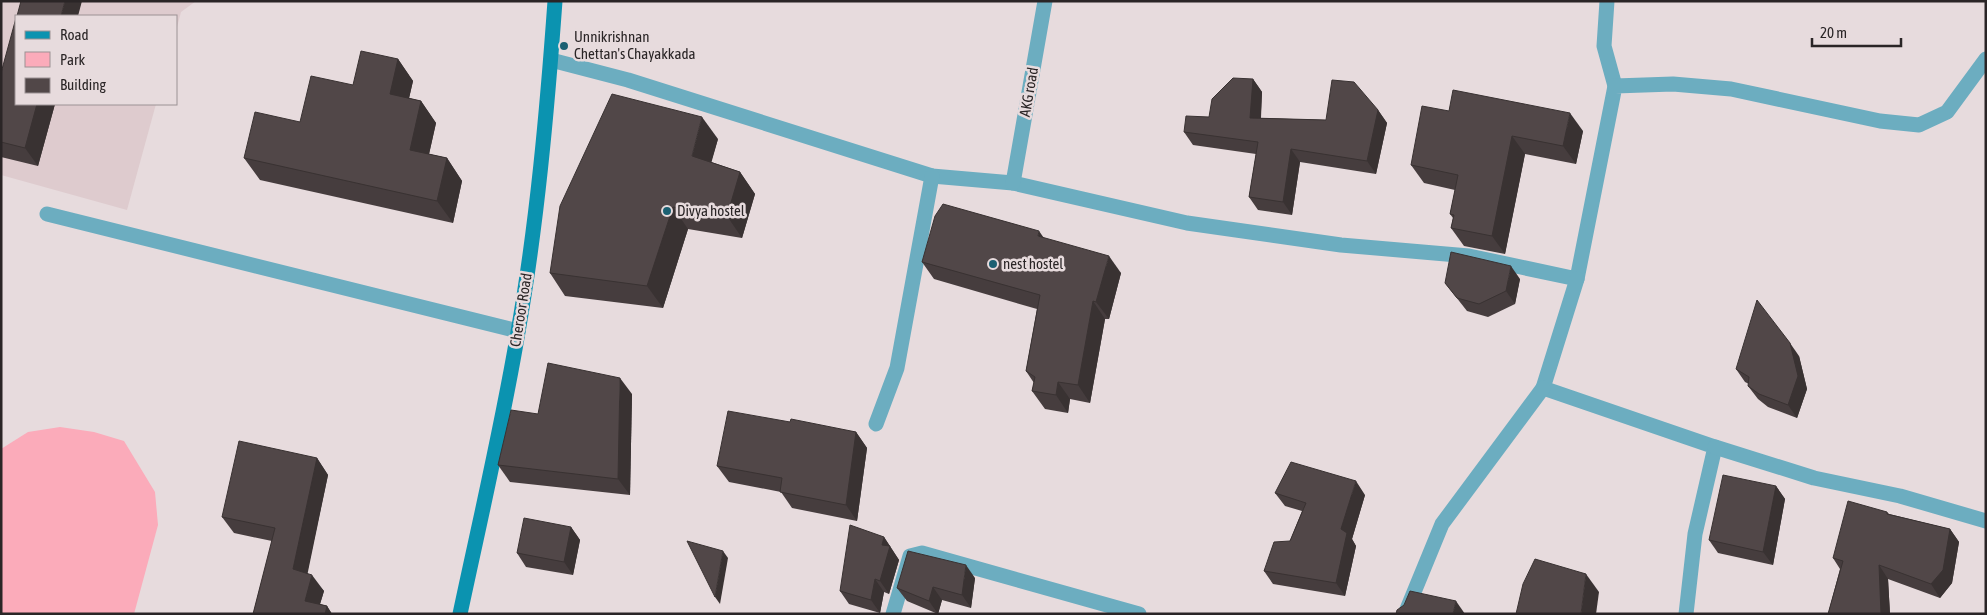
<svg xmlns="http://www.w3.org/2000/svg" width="1987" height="615" font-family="'Asap Condensed',sans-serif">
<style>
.built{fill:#decbce}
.green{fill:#fbabba}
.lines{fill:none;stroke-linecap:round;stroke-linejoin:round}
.street{stroke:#6cadc0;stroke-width:15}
.secondary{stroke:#0b93b0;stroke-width:15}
.wall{fill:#463d3e}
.shaded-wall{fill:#393232}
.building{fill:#514748;stroke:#393232}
.poi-dot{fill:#1b6072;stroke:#e7dbdd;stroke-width:2}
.labels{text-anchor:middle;stroke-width:5;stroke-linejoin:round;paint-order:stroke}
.poi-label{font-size:15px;fill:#2a2526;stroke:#e7dbdd;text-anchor:start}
.street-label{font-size:15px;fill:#2a2526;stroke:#e7dbdd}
</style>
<rect width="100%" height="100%" fill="#e7dbdd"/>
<path class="built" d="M1,1H196L181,12L176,31V16H16V104H156L127,210L1,175Z"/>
<path class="green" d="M60,427L94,432L124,441L155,492L158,525L134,614H1V449L28,432Z"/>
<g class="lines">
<g class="street">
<path d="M1607,1L1604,46L1615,86"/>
<path d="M551,60L628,80L932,176L1013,183L1187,223L1341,245L1469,256L1577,279L1615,86L1673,84L1731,89L1880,121L1919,125L1947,112L1986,59"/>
<path d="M1013,183L1045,1"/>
<path d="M47,214L518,331"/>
<path d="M1577,279L1543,388L1715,447L1695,534L1686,614"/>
<path d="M876,424L897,368L932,176"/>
<path d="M1715,447L1814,478L1900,496L1986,521"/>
<path d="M893,614L910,556L922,553L1139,614"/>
<path d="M1405,614L1442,524L1543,388"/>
</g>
<path class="secondary" d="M460,614C480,520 502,427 518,332C537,223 547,112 555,1"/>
</g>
<g class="wall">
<path d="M398,59L413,81L409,98L421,101L436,123L429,154L447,158L462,181L453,223L260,180L244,158L300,122L353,85Z"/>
<path d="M1,73L16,104H55L38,166L1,157Z"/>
<path d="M1253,79L1262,92L1261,118L1326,120L1378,110L1387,123L1376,174L1300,162L1292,215L1258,210L1249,197L1256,154L1193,145L1184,132L1209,117Z"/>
<path d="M1449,111L1583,131L1576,164L1525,154L1505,254L1464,246L1451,228L1453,218L1450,214L1455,190L1424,183L1411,165Z"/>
<path d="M718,139L711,162L740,172L755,194L742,238L688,229L663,308L565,296L550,273Z"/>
<path d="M1044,238L1121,273L1109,319H1105L1090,403L1070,399L1068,413L1045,409L1032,391L1034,383L1026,371L1037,309L934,279L922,262Z"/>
<path d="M1520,279L1515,304L1488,317L1467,311L1445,283Z"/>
<path d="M1799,356L1807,389L1797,418L1768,407L1758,399L1748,386L1749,384L1745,382L1736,369Z"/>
<path d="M632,394L630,495L510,482L498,465Z"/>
<path d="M790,422L856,432L867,448L857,521L792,508L781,492L729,482L717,466Z"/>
<path d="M317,458L328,475L307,573L324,591L320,604L327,606L332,614H253L272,541L234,533L222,517Z"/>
<path d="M1776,486L1785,499L1773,565L1718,553L1709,540Z"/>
<path d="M1275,493L1365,495L1352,539L1356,546L1345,596L1273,584L1264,571L1290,541L1302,511L1285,506Z"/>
<path d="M1887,512L1889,514L1950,529L1959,542L1952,583L1940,598L1888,579L1890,614H1828L1840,569L1833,558Z"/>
<path d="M571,527L580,540L573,575L526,567L517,553Z"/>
<path d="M884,537L899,560L889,594L884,592L880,613L849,604L840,591Z"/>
<path d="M975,578L971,608L942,600L938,614L907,601L897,588Z"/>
</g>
<g class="shaded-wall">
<path d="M65,1H82L78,16H61Z"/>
<path d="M398,59L413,81L405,116L390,94Z"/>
<path d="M1253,79L1262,92L1260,131L1250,118Z"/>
<path d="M421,101L436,123L425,172L410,150Z"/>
<path d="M37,104H55L38,166L25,148Z"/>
<path d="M1378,110L1387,123L1376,174L1367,161Z"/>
<path d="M1570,113L1583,131L1576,164L1563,146Z"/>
<path d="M702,117L718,139L707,178L692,156Z"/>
<path d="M1512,136L1525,154L1505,254L1492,236Z"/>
<path d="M1291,149L1300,162L1292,215L1283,202Z"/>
<path d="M447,158L462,181L453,223L437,201Z"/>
<path d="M740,172L755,194L742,238L727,216Z"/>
<path d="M673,207L688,229L663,308L647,286Z"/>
<path d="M1039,231L1051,248L1038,236Z"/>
<path d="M1109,256L1121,273L1109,319L1096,302Z"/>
<path d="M1511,266L1520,279L1515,304L1506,291Z"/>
<path d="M1093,301L1105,319L1090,403L1078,385Z"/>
<path d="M1790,343L1799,356L1807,389L1797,418L1788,405Z"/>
<path d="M620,378L632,394L630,495L618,479Z"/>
<path d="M1058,382L1070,399L1068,413L1056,395Z"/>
<path d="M856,432L867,448L857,521L846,505Z"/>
<path d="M317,458L328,475L305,586L293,569Z"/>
<path d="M1356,481L1365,495L1352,539L1356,546L1345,596L1336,583L1341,529Z"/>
<path d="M1776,486L1785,499L1773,565L1763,552Z"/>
<path d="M571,527L580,540L573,575L564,562Z"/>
<path d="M1950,529L1959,542L1952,583L1940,598L1931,584Z"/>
<path d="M884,537L899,560L889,594L880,581L882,545Z"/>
<path d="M723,551L728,558L720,604L715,597Z"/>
<path d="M966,565L975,578L971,608L962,595Z"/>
<path d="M1879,565L1888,579L1890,614H1881Z"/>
<path d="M1586,574L1599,592L1596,614H1581Z"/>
<path d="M312,575L324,591L317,614L305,601Z"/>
<path d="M875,579L884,592L880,613L871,600Z"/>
<path d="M933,587L942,600L938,614L929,601Z"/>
<path d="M1456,601L1465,614H1453Z"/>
<path d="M327,606L332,614H325Z"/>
</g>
<g class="building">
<path d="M21,1H65L61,16H17Z"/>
<path d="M16,18V104H37L25,148L1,142V73Z"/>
<path d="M361,51L398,59L390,94L421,101L410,150L447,158L437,201L244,158L255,112L300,122L311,76L353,85Z"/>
<path d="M1233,78L1253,79L1250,118L1326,120L1332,80L1354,82L1378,110L1367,161L1291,149L1283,202L1249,197L1258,142L1184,132L1186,116L1209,117L1212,99Z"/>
<path d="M1453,90L1570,113L1563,146L1512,136L1492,236L1451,228L1454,215L1450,214L1458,175L1411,165L1422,106L1449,111Z"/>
<path d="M612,94L702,117L692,156L740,172L727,216L673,207L647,286L550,273L560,206Z"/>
<path d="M943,204L1039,231L1038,236L1109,256L1096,302L1093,301L1078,385L1058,382L1056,395L1032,391L1035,377L1026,371L1040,295L922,262L935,216Z"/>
<path d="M1451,252L1511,266L1506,291L1479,304L1457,298L1445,283Z"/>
<path d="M1757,300L1790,343L1798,376L1788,405L1759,394L1748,386L1749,377L1736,369Z"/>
<path d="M548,363L620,378L618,479L498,465L511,410L538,414Z"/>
<path d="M728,411L790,422L791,419L856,432L846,505L780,492L782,478L717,466Z"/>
<path d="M239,441L317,458L293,569L312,575L305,601L327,606L325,614H253L275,528L222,517Z"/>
<path d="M1291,462L1356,481L1341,529L1347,533L1336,583L1264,571L1274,542L1290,541L1306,503L1275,493Z"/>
<path d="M1723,475L1776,486L1763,552L1709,540Z"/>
<path d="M1848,501L1887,512V514L1950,529L1943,570L1931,584L1879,565L1881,614H1828L1843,561L1833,558Z"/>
<path d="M524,518L571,527L564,562L517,553Z"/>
<path d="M850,525L884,537L882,545L890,546L880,581L875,579L871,600L840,591Z"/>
<path d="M687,541L723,551L715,597Z"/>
<path d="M908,551L966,565L962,595L933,587L929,601L897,588Z"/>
<path d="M1535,559L1586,574L1581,614H1516L1523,584Z"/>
<path d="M1410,591L1456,601L1453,614H1396L1397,610L1404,605Z"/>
</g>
<g class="poi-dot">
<circle cx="564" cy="46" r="5"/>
<circle cx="667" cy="211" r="5"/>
<circle cx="993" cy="264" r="5"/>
</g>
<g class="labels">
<g class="poi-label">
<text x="574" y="42">Unnikrishnan<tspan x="574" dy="17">Chettan's Chayakkada</tspan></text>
<text x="677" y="216">Divya hostel</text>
<text x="1003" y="269">nest hostel</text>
</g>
<g class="street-label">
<text transform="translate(1029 92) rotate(-80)" y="5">AKG road</text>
<text transform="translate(521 310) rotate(-81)" y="5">Cheroor Road</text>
</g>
</g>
<rect width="1987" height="615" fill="none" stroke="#2a2526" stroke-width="5"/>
<rect x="15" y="15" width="162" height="90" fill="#e7dbdd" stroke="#9b9294"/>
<rect x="25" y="31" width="25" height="8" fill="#0b93b0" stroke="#9b9294"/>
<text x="60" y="40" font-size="15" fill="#2a2526">Road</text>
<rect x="25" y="52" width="25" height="15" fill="#fbabba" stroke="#9b9294"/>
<text x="60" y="65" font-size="15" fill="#2a2526">Park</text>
<rect x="25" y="78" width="25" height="15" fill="#514748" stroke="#9b9294"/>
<text x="60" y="90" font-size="15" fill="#2a2526">Building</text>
<path d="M1812 38v8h89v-8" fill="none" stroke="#2a2526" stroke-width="2.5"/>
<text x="1820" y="38" font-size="15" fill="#2a2526" stroke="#e7dbdd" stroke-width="4" paint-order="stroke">20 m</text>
</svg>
